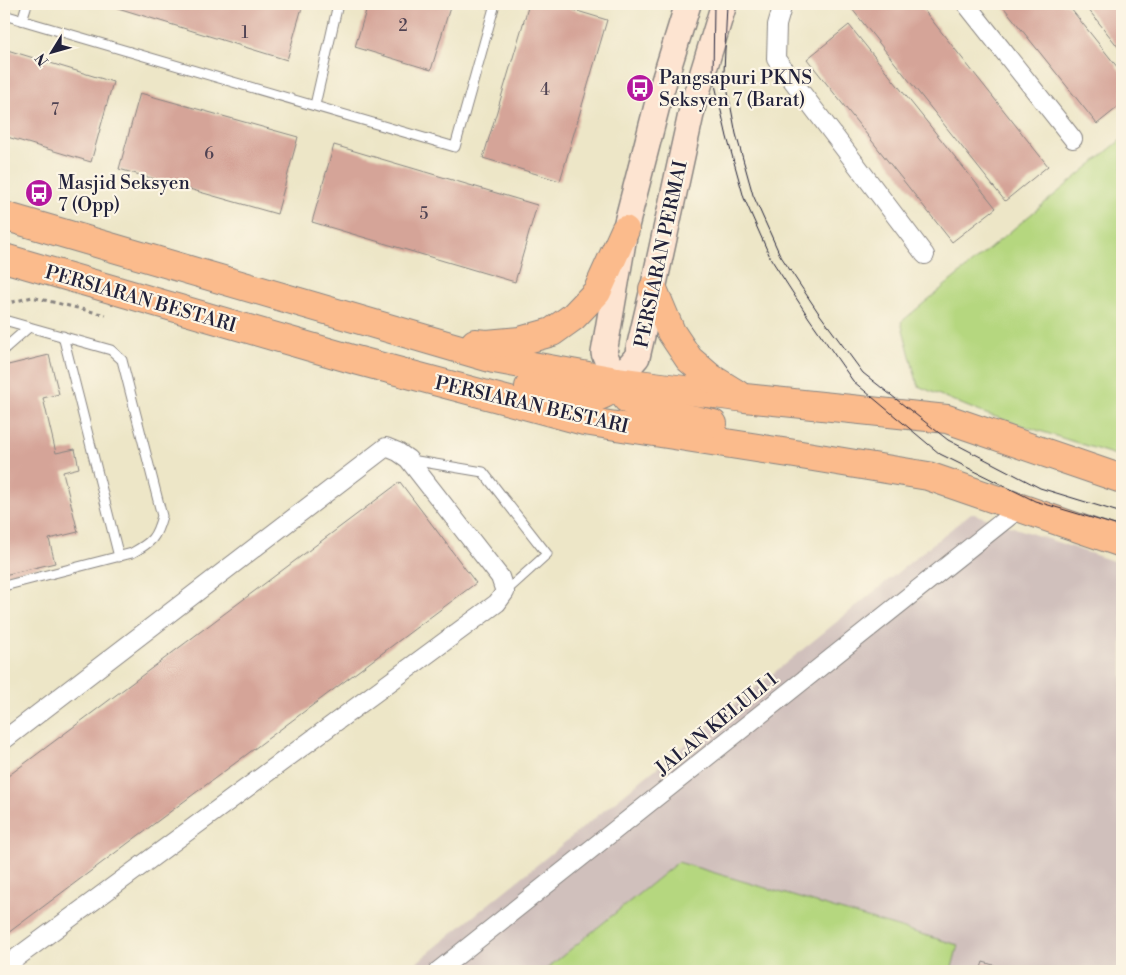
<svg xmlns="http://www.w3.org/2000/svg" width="1126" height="975" font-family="'Libre Bodoni',serif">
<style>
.industrial{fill:#d0c0bc}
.green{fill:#b5d77f;stroke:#6c7c5d}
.building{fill:#d5a498}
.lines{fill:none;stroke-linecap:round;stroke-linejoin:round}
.service-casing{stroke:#888481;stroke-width:11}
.minor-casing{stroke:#888481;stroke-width:20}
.secondary-casing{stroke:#888481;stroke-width:28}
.primary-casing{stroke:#888481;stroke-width:30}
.path{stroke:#888481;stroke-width:3;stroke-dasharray:4 4;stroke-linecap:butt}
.service{stroke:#fff;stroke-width:9}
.minor{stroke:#fff;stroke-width:18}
.secondary{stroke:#fde4d1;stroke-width:25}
.primary{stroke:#fbbb8c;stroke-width:28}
.tram{stroke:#22223b;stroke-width:1}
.labels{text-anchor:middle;stroke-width:4.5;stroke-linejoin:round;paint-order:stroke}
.number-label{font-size:16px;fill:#4f4252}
.poi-label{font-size:19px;fill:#22223b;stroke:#fcf5e5;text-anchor:start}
.street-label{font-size:19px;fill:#22223b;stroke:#fcf5e5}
</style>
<rect width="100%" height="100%" fill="#fcf5e5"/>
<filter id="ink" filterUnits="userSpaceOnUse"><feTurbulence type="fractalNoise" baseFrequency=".02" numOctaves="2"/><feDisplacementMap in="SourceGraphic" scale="10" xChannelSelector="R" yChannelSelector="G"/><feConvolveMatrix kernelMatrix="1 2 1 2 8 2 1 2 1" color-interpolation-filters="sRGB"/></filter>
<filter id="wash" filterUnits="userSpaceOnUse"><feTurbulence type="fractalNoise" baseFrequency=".0096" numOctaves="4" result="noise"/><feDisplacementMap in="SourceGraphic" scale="20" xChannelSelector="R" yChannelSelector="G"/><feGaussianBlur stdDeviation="1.12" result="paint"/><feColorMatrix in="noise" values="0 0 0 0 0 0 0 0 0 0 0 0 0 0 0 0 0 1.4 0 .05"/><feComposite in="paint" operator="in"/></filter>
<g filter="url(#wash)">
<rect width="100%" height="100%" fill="#ede6c7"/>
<path class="industrial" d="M971,513L1122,564V971H406Z"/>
<g class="green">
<path d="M1122,139V457L983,413L918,386L901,322Z"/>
<path d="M678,862L958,945L951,971H544Z"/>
</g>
<g id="blocks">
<g class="building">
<path d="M105,4H303L287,60Z"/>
<path d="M368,4H451L431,70L355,47Z"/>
<path d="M529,4H554L607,20L560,181L483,158Z"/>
<path d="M848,4H919L1048,166L1005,201Z"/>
<path d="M1001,4H1067L1122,73V104L1097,124Z"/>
<path d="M1084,4H1122V52L1111,38Z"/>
<path d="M849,25L996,208L952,242L807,59Z"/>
<path d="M4,49L113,82L91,162L4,136Z"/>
<path d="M140,93L298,137L277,214L119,169Z"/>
<path d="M334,145L537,205L515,282L312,222Z"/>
<path d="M49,355L59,394L43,398L56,453L75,449L79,468L63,472L78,532L49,539L55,563L4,575V366Z"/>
<path d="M400,482L476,583L4,936V779Z"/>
<path d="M983,962L1014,971H980Z"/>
</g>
</g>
</g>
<g filter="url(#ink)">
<use href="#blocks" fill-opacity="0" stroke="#888481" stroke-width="1"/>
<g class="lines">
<g class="service-casing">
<g id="service">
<path d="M4,15L455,147L495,4"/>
<path d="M22,20L27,4"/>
<path d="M315,105L338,4"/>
<path d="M4,320L111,350L122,360L162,516C156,538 152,542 132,553L4,586"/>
<path d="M63,336L119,557"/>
<path d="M4,349L29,327"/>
<path d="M411,460L483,472L547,554L505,592"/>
</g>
</g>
<g class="minor-casing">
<g id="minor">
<path d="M783,4L777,25L776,59L925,255"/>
<path d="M966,4L1073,139"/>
<path d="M4,740L386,447L398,452L408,459L500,577L505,592L497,603L4,967"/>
<path d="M438,971L1021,507"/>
</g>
</g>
<g class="secondary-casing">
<path id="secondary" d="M688,4L660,94L625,230L604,353L616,381L637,357L653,289L693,105L724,4"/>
</g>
<g class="primary-casing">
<g id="primary">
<path d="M4,216L494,359L616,381L745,398L947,419L1122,479"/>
<path d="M4,258L352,359L584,421L789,453L928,476L1122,543"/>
<path d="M653,289L671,332L689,359L711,378L737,394"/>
<path d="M475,343L487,344L520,341L552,332L573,317L597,292L625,230"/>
<path d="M616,381L627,399L649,410L713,424"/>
<path d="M529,387L588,401L604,394L616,381"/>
</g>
</g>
<path class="path" d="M4,302L9,303L32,297L106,315"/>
<use href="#service" class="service"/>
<use href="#minor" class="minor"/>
<use href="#secondary" class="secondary"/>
<use href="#primary" class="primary"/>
<g class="tram">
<path d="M714,4L713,76L727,137L744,198L771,259L809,318L853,381L940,454L1035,501L1122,527"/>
<path d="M727,4L724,72L736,134L753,195L780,255L818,312L863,373L948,440L1040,488L1122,513"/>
</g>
</g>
</g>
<defs>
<g id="bus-disc" transform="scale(1.4375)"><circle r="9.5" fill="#b5179e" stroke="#fcf5e5"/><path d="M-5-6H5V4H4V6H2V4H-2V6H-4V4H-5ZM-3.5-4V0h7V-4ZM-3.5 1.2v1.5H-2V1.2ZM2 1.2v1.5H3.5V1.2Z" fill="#fff"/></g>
</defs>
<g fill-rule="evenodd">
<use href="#bus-disc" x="640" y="88"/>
<use href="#bus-disc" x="39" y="193"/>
</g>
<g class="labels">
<g class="number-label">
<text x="403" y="31">2</text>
<text x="245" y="38">1</text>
<text x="545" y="95">4</text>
<text x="55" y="115">7</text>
<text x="209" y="159">6</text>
<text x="424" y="219">5</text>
</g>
<g class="poi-label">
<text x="659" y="84">Pangsapuri PKNS<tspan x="659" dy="22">Seksyen 7 (Barat)</tspan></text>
<text x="58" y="189">Masjid Seksyen<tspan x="58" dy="22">7 (Opp)</tspan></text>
</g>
<g class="street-label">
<text transform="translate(660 254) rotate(-78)" y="7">PERSIARAN PERMAI</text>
<text transform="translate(141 298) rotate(16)" y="7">PERSIARAN BESTARI</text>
<text transform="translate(532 404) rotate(13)" y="7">PERSIARAN BESTARI</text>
<text transform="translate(716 723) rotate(-39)" y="7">JALAN KELULI 1</text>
</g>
</g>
<rect width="1126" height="975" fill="none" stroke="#fcf5e5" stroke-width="20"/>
<g transform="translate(52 52) rotate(233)" stroke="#fcf5e5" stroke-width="4" paint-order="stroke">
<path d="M0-4L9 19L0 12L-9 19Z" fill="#22223b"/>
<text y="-8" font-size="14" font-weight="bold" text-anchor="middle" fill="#22223b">N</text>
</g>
</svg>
